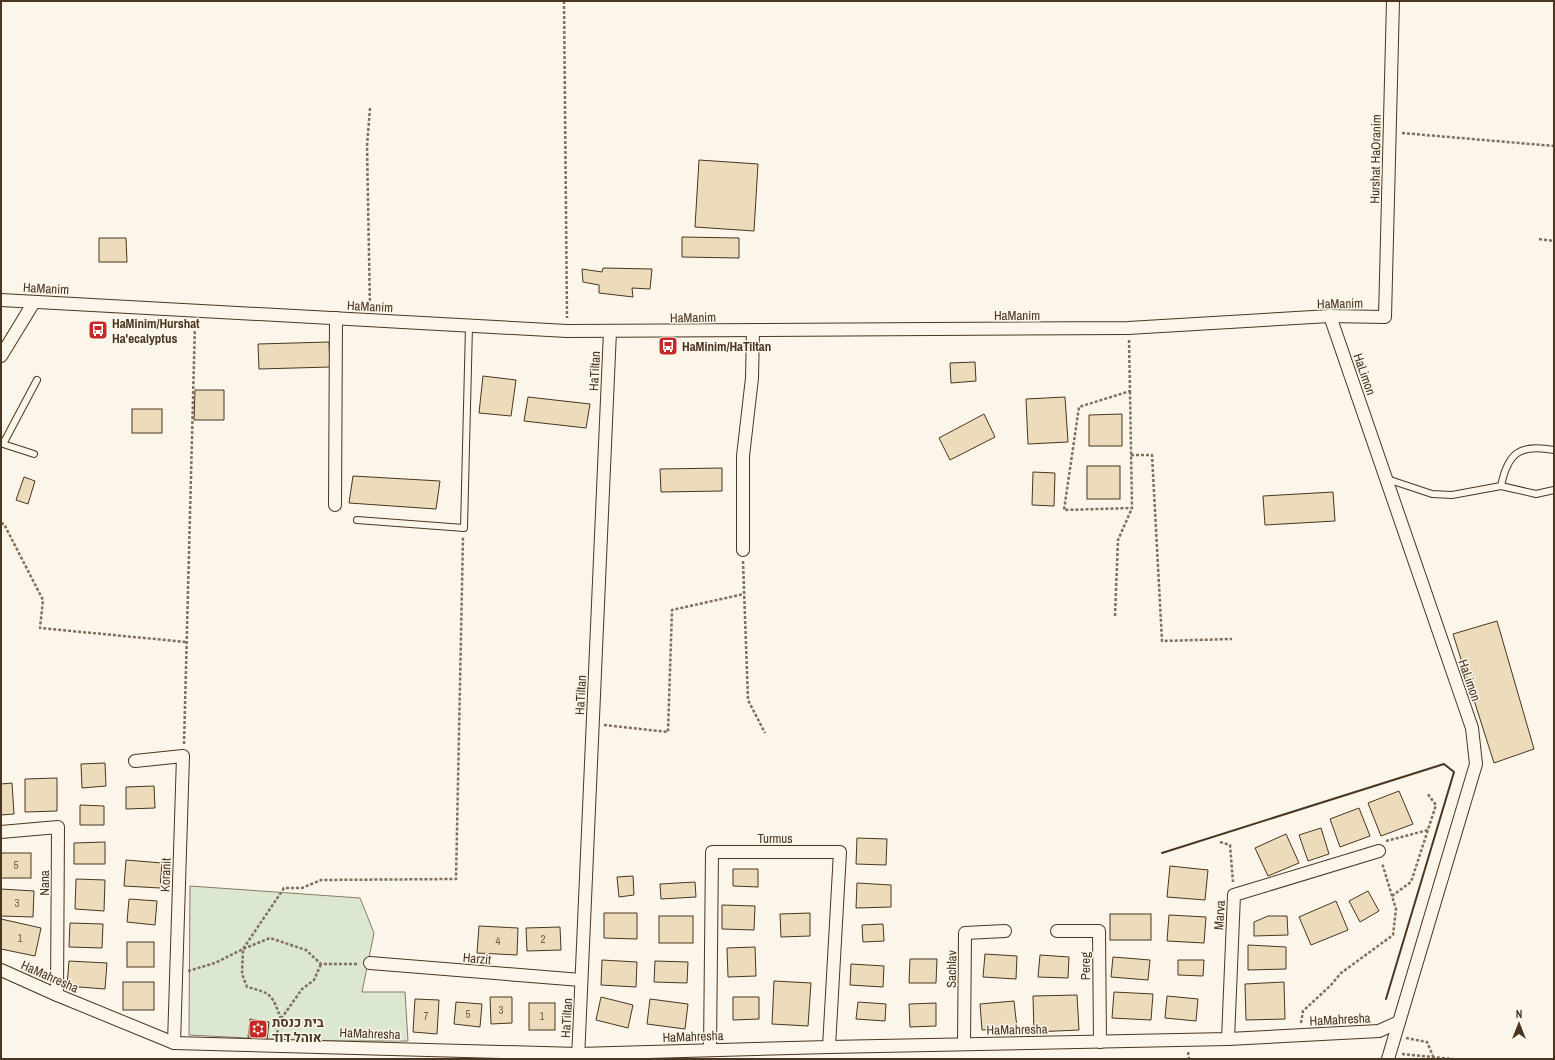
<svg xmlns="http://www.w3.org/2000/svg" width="1555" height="1060" font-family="'Archivo Narrow',Heebo,sans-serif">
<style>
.green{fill:#dce7d0;stroke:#887966}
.building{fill:#ecdcbc;stroke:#4a3520}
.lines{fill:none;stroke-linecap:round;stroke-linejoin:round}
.service-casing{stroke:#4a3520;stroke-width:8}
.minor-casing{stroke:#4a3520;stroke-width:14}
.path{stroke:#7f6f5c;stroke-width:2.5;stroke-dasharray:3 2;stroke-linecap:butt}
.service{stroke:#fbf6e9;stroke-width:6}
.minor{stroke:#fbf6e9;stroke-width:12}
.wall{stroke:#4a3520;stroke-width:2}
.labels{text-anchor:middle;stroke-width:3;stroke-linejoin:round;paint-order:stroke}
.number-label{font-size:11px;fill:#725f47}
.street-label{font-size:13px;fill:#4a3520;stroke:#fbf6e9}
.poi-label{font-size:13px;font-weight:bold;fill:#4a3520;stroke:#fbf6e9;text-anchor:start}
</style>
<rect width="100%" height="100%" fill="#fbf6e9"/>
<path class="green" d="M190,886L360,898L374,933L362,992H405L408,1041H304L189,1035Z"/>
<g class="building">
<path d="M699,160L758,164L754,231L695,227Z"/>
<path d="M682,237L739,238V258L682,257Z"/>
<path d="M99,238H126L127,262H99Z"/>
<path d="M603,268L652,269L650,289L632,288L633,297L599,293V285L583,282L582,269L602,272Z"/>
<path d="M329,342L330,367L259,369L258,344Z"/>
<path d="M975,362L976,381L951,383L950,363Z"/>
<path d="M483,376L516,380L511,416L479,413Z"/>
<path d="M195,390H224V420H194Z"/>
<path d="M528,397L590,404L586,428L524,421Z"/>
<path d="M1065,397L1068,442L1028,444L1026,399Z"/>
<rect x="132" y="409" width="30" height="24"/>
<path d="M984,414L995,437L950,460L939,438Z"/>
<path d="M1122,414V446H1089V415Z"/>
<rect x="1087" y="466" width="33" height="33"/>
<path d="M722,468V491L661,492L660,469Z"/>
<path d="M1033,472L1055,473L1054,506L1032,505Z"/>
<path d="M353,476L440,481L436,509L349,503Z"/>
<path d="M24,477L35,481L28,504L16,500Z"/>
<path d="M1333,492L1335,521L1265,525L1263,496Z"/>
<path d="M1497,621L1534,749L1494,763L1453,634Z"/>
<path d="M105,763L106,786L82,788L81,764Z"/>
<path d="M57,778V811L25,812V779Z"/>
<path d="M12,783L14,814L1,815V784Z"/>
<path d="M154,786L155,808L126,809V787Z"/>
<path d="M1399,791L1413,824L1381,836L1368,803Z"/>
<path d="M80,805L104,806V825H80Z"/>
<path d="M1359,808L1370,836L1340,847L1330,819Z"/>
<path d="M1321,828L1329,854L1308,861L1299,835Z"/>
<path d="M1286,834L1299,863L1268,876L1255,848Z"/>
<path d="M857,838L887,839L886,865L856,864Z"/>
<path d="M105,842V864H74V843Z"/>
<rect x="1" y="853" width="30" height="25"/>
<path d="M126,860L162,863L160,888L124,886Z"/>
<path d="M1170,866L1208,870L1205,900L1167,897Z"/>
<path d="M733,869H758V887L733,886Z"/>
<path d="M633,876L634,895L619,897L617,877Z"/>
<path d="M76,879L105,880L104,911L75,909Z"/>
<path d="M695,882L696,897L661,899L660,884Z"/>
<path d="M857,883L891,885V907L856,908Z"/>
<path d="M1,889L34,891L33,917L1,916Z"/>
<path d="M1368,891L1379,911L1360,922L1349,901Z"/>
<path d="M129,899L157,901L155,925L127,922Z"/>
<path d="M1336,901L1348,930L1311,945L1299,917Z"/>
<path d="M722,905L755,906L754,930L722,929Z"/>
<path d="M604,913H637V939L604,938Z"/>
<path d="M810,913V936L781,937L780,914Z"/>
<rect x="1110" y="914" width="41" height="26"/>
<path d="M1169,915L1206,917L1204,943L1167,941Z"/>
<rect x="659" y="916" width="34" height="27"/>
<path d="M1268,916H1287L1288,935L1254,936V922Z"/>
<path d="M1,919L41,928L35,956L1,949Z"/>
<path d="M70,923L103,924L102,948L69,947Z"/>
<path d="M883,924L884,941L863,942L862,925Z"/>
<path d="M479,926L518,928L517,955L477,953Z"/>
<path d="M560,927L561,950L527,951L526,928Z"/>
<rect x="127" y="942" width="27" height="25"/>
<path d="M1248,945L1286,947V969L1248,970Z"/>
<path d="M755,947L756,976L728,977L727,948Z"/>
<path d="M985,954L1017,956L1016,979L983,977Z"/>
<path d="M1040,955L1069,957L1068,978L1038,977Z"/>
<path d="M1113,957L1150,960L1148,980L1111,977Z"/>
<path d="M910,959H937L936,983H909Z"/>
<path d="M602,960L637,962L636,987L601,985Z"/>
<path d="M1178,960H1204L1203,976L1178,975Z"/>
<path d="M69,961L107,963L105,989L67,986Z"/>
<path d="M655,961L688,962L687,983L654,982Z"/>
<path d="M851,964L884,966L883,987L850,985Z"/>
<path d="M774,981L811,983L808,1026L772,1024Z"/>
<rect x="123" y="982" width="31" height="28"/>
<path d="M1284,982L1285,1019L1246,1020L1245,984Z"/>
<path d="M1114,992L1153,994L1151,1020L1112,1018Z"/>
<path d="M1077,995L1079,1030L1034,1032L1033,996Z"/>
<path d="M1167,996L1198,999L1196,1021L1165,1018Z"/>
<path d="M490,997H512V1023L491,1024Z"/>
<path d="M601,997L633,1005L628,1028L596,1020Z"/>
<path d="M733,997H759V1019L733,1020Z"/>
<path d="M415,999L439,1000L437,1034L413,1032Z"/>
<path d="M650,999L688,1004L685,1029L647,1024Z"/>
<path d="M1014,1001L1017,1028L982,1030L980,1004Z"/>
<path d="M456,1002L482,1004L480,1027L454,1024Z"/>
<path d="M858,1002L886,1004L885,1021L856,1019Z"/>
<rect x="529" y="1003" width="26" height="27"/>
<path d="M936,1003V1026L910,1027L909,1004Z"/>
<path d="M250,1019L269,1022L267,1040L248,1037Z"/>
</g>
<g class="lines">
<g class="service-casing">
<g id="service">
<path d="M1,444H3L37,380"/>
<path d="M3,444L34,454"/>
<path d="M1387,479L1432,494L1452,495L1501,486L1536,494L1554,490"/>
<path d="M1501,486C1508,452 1520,444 1554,450"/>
<path d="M357,520L464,528L469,326"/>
</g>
</g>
<g class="minor-casing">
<g id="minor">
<path d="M1,300L567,331L1128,328L1330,316L1385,317L1393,1"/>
<path d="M1330,316L1472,728L1476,764L1388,1059"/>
<path d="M1,356L34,302"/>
<path d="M335,505L336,318"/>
<path d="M743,550V456L752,378L753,330"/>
<path d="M135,761L183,756L174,1043"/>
<path d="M1,832L58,827L57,995"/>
<path d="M1057,931H1099L1100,1042"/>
<path d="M370,963L581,980"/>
<path d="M1,970L57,995L174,1043L578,1054L829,1047L1228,1039L1379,1031L1399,1022"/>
<path d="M1228,1039L1234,895L1379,851"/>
<path d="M964,1044L965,933L1005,931"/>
<path d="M710,1050L712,852H840L829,1047"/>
<path d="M578,1059L610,331"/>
</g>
</g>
<g class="path">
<path d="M564,1L567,318"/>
<path d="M370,108L367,146L370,308"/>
<path d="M1402,133L1554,146"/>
<path d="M1539,239L1554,241"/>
<path d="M1129,340L1130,391L1079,407L1064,510L1132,508L1130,391"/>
<path d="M1131,455H1152L1162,641L1232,639"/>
<path d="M1,523L4,524L43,600L40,628L186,642"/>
<path d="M743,561L748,700L765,733"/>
<path d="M1115,616L1118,540L1132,508"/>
<path d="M604,725L668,732L672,610L744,594"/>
<path d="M184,744L195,323"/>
<path d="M1386,841L1428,830"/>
<path d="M1220,842L1230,845L1233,882"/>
<path d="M1392,896L1411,882L1436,805L1427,793"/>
<path d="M188,971L215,963L243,949L270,938L306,950L321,964H359"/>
<path d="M281,1019C272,995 272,993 247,987L242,974L243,949L284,888H302L321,880L456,879L463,537"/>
<path d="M1301,1023L1303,1011L1331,985L1341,973L1393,935L1396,909L1382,863"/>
<path d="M277,1033L281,1019L302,989L314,980L321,964"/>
<path d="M1406,1038L1427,1042L1433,1056"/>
<path d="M1188,1052L1189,1059"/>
<path d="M1402,1054L1453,1059"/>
</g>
<use href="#service" class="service"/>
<use href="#minor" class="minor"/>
<path class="wall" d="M1162,853L1444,764L1454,772L1386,999"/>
</g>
<defs>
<g id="bus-square" transform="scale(1)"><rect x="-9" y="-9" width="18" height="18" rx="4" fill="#c62828" stroke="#fbf6e9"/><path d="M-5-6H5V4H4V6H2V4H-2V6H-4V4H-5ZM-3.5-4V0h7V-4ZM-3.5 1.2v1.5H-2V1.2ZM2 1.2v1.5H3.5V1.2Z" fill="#fff"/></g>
<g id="synagogue-square" transform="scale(1)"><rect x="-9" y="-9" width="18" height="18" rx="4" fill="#c62828" stroke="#fbf6e9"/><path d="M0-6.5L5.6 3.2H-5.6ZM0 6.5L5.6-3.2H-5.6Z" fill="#fff"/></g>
</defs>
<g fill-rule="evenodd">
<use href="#bus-square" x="98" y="330"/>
<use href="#bus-square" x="668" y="346"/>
<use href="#synagogue-square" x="258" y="1029"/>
</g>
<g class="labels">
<g class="number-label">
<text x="16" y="869">5</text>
<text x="17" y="907">3</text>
<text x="20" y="942">1</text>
<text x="543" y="943">2</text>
<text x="498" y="945">4</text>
<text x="501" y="1014">3</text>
<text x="468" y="1018">5</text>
<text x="426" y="1020">7</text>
<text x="542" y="1020">1</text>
</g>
<g class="street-label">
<text transform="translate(1375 159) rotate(-89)" y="5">Hurshat HaOranim</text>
<text transform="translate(46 288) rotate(3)" y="5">HaManim</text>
<text transform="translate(1340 303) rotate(-1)" y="5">HaManim</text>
<text transform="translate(370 306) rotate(3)" y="5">HaManim</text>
<text x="1017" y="320">HaManim</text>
<text transform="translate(693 317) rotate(-1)" y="5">HaManim</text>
<text transform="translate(594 371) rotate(-87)" y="5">HaTiltan</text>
<text transform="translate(1365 374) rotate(71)" y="5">HaLimon</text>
<text transform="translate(1470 680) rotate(71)" y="5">HaLimon</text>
<text transform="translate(580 695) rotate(-87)" y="5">HaTiltan</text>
<text x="775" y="843">Turmus</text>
<text transform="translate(165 875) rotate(-88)" y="5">Koranit</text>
<text transform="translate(44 883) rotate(-90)" y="5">Nana</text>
<text transform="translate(1219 915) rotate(-86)" y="5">Marva</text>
<text transform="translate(477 958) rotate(5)" y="5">Harzit</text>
<text transform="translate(1085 966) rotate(-90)" y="5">Pereg</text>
<text transform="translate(951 969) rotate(-89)" y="5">Sachlav</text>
<text transform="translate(50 976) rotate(24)" y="5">HaMahresha</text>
<text transform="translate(566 1018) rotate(-87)" y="5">HaTiltan</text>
<text transform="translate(1340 1019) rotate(-3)" y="5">HaMahresha</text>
<text transform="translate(1017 1029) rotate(-1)" y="5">HaMahresha</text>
<text transform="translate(370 1033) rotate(2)" y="5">HaMahresha</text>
<text transform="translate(693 1036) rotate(-2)" y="5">HaMahresha</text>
</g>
<g class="poi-label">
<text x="112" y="328">HaMinim/Hurshat<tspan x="112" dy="15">Ha'ecalyptus</tspan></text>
<text x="682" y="351">HaMinim/HaTiltan</text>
<text x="272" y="1027">בית כנסת<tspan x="272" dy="15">אוהל דוד</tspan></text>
</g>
</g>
<rect width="1555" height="1060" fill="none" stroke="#4a3520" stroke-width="4"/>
<g transform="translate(1519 1024)" stroke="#fbf6e9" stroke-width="3" paint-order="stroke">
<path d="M0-3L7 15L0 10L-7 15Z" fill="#4a3520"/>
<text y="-6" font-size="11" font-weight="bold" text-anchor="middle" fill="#4a3520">N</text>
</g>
</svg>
